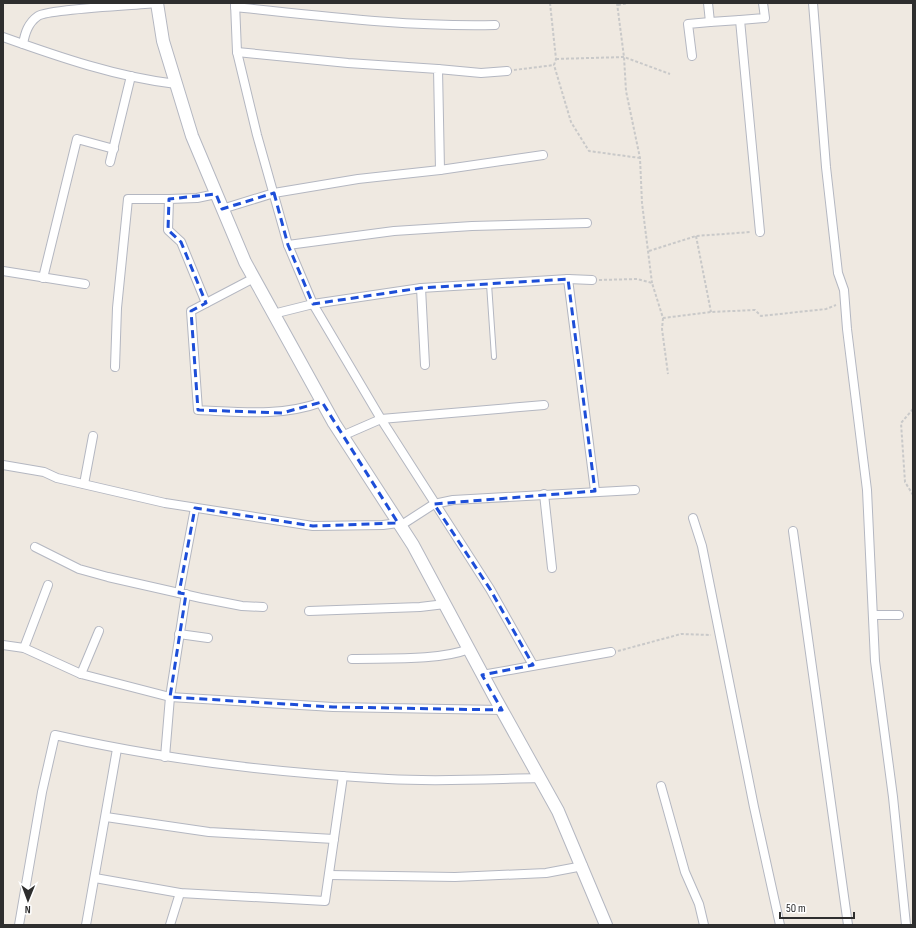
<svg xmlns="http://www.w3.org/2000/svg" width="916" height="928" font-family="'Sofia Sans Condensed',sans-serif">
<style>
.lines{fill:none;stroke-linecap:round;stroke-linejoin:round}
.lane-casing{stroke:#b4b7c1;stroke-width:6}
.street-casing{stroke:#b4b7c1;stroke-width:10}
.secondary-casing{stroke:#b4b7c1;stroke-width:14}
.path{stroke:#c9c9c9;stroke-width:2;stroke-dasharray:3 2;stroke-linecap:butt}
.lane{stroke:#fff;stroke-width:4}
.street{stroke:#fff;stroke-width:8}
.secondary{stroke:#fff;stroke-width:12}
.marked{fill:none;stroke:#1d4ed8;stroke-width:3;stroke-dasharray:8 5;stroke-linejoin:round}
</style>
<rect width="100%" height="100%" fill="#efe9e1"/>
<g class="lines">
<g class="lane-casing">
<path id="lane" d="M489,284L494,357"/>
</g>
<g class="street-casing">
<g id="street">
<path d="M235,3L237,52L257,135L288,245L313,304L381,419L490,589L533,665"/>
<path d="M708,3L710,22L740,20"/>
<path d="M813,3L826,167L838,273L844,290L847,329L867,490L875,661L893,797L906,925"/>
<path d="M235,7C321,16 408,27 495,25"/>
<path d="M3,37C59,57 117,77 176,84"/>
<path d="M23,44C25,33 28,23 38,16C48,9 139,5 157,3"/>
<path d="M237,52L348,63L438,69L440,170"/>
<path d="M692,56L688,24L710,22"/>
<path d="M438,69L481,73L507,71"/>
<path d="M110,162L131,76"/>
<path d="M222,209L274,193L358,179L440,170L543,155"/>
<path d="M760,232L740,20L765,18L763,3"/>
<path d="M288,245L394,231L472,226L587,223"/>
<path d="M3,271L85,284"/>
<path d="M43,278L77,139L114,149"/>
<path d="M254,278L191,311L198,410C241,412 281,417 322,402"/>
<path d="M568,279L595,491"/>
<path d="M421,288L425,365"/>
<path d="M206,303L181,242L168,230L169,199L197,198L216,194"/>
<path d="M273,314L313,304L421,288L568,279L592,280"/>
<path d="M115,367L117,308L128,199H169"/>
<path d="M342,436L381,419L544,405"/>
<path d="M3,465L44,472L57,478L165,503L313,526L383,525L398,523"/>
<path d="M84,484L93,436"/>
<path d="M544,494L552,568"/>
<path d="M693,518L702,546L754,807L780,925"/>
<path d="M400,526L434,504L453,500L635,490"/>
<path d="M793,531L848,925"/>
<path d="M35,547L79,569L108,577L201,598L242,606L263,607"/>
<path d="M179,593L195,508"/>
<path d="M309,611L420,607L445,604"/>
<path d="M874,615H899"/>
<path d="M179,634L208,638"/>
<path d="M3,645L24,648L81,674L170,697L333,707L502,710"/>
<path d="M24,648L48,585"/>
<path d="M352,659C387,658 438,661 469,649"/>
<path d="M81,674L99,631"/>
<path d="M482,675L611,652"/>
<path d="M165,757L170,697L186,594"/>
<path d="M661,786L685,872L699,904L704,925"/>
<path d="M106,817L209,832L334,839"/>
<path d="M329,875L455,877L546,873L583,866"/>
<path d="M95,878L180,893L325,901L343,776"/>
<path d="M19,925L42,792L55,735C165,760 276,773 388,779C438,782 490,779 540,778"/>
<path d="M86,925L117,749"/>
<path d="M170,925L180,893"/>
</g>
</g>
<g class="secondary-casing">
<path id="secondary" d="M157,3L163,41L192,136L245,262L334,423L413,545L494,696L558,811L606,925"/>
</g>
<g class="path">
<path d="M550,3L556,59L554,65L571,122L589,151L640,158"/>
<path d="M617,3L624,57L626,91L640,158L642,203L652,283"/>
<path d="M618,5L628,3"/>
<path d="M556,59L624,57L670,74"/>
<path d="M514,70L554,65"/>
<path d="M696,236L711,312"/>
<path d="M649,251L696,236L751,232"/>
<path d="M599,280L637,279L652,283L663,318L711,312L755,310L761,316L826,309L836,305"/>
<path d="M663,318L662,329L668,374"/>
<path d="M913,409L901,423L905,482L913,495"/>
<path d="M618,651L681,634L711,635"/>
</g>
<use href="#lane" class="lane"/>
<use href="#street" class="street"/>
<use href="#secondary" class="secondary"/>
</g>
<path class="marked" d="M274,193L288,245L313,304L421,288L568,279L595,491L434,504L490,589L533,665L482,675L502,710L333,707L170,697L186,594L179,593L195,508L313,526L398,523L322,402L282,413L198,410L191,311L206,303L181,242L168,230L169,199L216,194L222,209Z"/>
<rect width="916" height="928" fill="none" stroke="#2e2e2e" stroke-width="8"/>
<g transform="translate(28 900) rotate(181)" stroke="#ffffff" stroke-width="3" paint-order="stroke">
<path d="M0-3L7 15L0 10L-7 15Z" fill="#2e2e2e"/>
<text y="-6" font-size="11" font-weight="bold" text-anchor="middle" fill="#2e2e2e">N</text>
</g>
<path d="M780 912v6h74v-6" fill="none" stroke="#2e2e2e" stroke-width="2"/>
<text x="786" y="912" font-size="12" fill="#2e2e2e" stroke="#ffffff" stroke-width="3" paint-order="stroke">50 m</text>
</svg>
